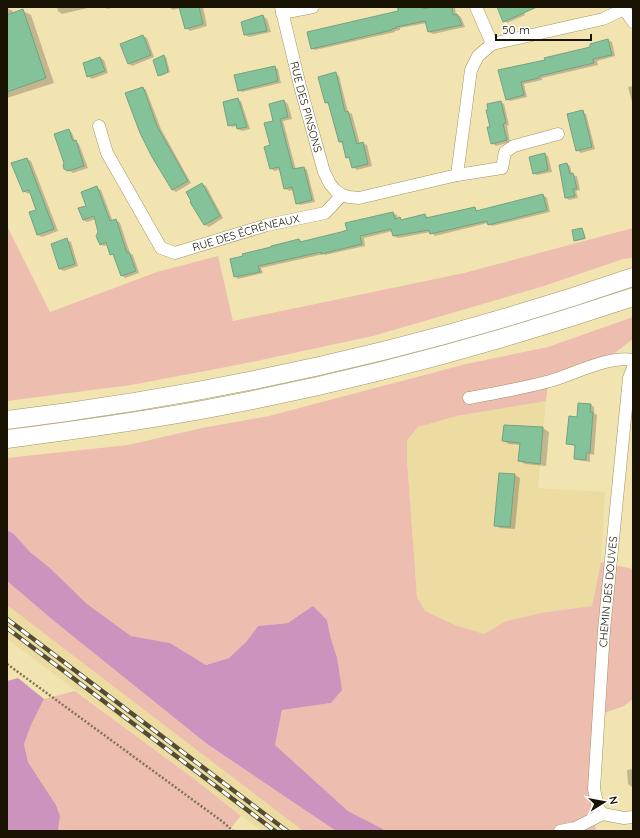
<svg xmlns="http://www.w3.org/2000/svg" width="640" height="838" font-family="Quicksand,sans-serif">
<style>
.built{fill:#ecdca1}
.green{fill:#edbdb0}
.water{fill:#cb93be}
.shadow{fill:#0003}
.building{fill:#84c39a;stroke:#73a283}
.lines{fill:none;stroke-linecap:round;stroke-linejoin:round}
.minor-casing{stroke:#a19463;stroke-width:13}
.highway-casing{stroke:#a19463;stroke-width:19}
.path{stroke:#7e7453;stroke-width:2.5;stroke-dasharray:2 2;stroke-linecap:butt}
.minor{stroke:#fff;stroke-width:12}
.highway{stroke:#fff;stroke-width:18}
.rail-casing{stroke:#534c32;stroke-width:4.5}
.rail{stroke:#fff;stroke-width:3;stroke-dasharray:9;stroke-linecap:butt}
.labels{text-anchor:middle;stroke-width:4;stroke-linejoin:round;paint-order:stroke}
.street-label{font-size:11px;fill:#181302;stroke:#fff}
</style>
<rect width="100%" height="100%" fill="#f2e4b1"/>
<g class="built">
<path d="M546,401L538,488L605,492L601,562L592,606L546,612L506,621L484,634L455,625L425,611L417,597L407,460V440L418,427L457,416Z"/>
<path d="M7,605L33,624L303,831H261L193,778L7,639Z"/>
</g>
<g class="green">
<path d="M7,226L50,312L157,272L218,256L233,321L464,273L633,228V258L623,259L544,286L373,336L242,364L131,385L7,401Z"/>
<path d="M633,317V339L612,355L549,376L546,401L457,416L418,427L407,440V460L417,597L425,611L455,625L484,634L506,621L546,612L592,606L601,562L633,569V699L624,706L593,717L590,794L596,831H383V829L348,811L275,745L282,710L331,703V639L327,620L313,607L288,623L258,626L246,642L229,658L206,665L170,643L131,636L87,604L50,568L30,552L14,534L7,530V458L128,445L202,428L269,416L466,364L548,347Z"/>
<path d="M7,581L54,621L207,744L336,831H303L7,605Z"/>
<path d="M75,691L193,778L241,816L228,831H58L60,816L56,805L28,762L24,744L31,725L44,699Z"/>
</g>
<g class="water">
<path d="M7,530L14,534L30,552L50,568L87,604L131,636L170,643L206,665L229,658L246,642L258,626L288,623L313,606L327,620L331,639L337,658L342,690L331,703L282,710L275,745L348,811L383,829V831H336L207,744L54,621L7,581Z"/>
<path d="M18,678L44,699L31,725L24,744L28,762L56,805L60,816L58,831H7V681Z"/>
</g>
<g class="shadow">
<path d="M57,7H92L62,14L58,11Z"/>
<path d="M104,7H114L108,9Z"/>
<path d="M168,7H203L207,26L190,31L186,28L180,8L173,10Z"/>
<path d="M409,7H425L426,10L453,7L455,8L456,14L461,17L465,27L433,34L429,32L427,23L400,28V30L395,31V32L315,50L312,48L399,12Z"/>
<path d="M500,7H522L525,15L507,23L504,21Z"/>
<path d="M7,8L13,11V14L23,11L31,15L54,83L7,98Z"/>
<path d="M263,16L267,19L271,32L249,37L245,35L242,23Z"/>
<path d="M143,36L147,38L154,57L132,66L129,64Z"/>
<path d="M608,40L612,42L615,56L597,61L598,65L542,78V80L524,84L527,97L510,101L506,99L499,70L546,61L592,48Z"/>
<path d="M164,56L166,57L170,72L161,76L159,75Z"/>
<path d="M100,58L104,60L108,73L92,79L88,76L84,63Z"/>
<path d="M274,67L278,69L281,83L242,92L239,90Z"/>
<path d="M335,73L339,76L348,112L352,114L360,144L363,143L367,145L372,166L357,170L353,167L351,160L347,157L344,144L339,142L330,105L326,103Z"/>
<path d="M633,86V106L628,87Z"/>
<path d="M143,88L146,90L161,129L191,183L176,192L173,190L150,151Z"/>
<path d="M238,100L241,101L250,129L242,131L238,129V126L232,127L229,125Z"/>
<path d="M284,101L288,104L292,119L283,121L296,170L304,168L307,170L315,202L300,205L297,203L293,190L289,191L285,188L281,169L274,171L271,168V146L274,122Z"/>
<path d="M501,102L504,104L509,125L507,126L510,142L496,146L492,143L491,127Z"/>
<path d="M582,112L586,114L595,149L581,153L577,150Z"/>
<path d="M69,130L72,133L75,141L79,144L88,168L73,173L65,168Z"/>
<path d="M544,154L548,156L552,172L537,175L533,173Z"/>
<path d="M27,159L31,161L58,231L42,237L38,235L31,213L38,210L31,192L28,194L24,191Z"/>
<path d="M567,164L570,166L572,175L577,176L580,190L576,191L578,198L569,200L566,198Z"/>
<path d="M202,184L206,186L223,218L209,227L205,225L192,203Z"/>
<path d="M97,188L101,190L113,222L116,220L120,223L130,253L133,255L139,273L125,278L122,275L115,256L111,254L108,245L104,246L100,244V232L96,219L87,222L83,220L87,206Z"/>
<path d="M543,195L547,198L550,212L492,226L488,223L435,236L431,232L398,238L394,236L393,231L364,238L365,246L325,255L324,254L261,268L263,273L238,279L235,276L299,240L303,242L341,233L393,213L397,215L398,219H400L403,220L425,215L429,219L474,208L478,211Z"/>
<path d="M582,229L583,230L586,239L577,241L575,240Z"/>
<path d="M67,240L71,242L78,266L64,271L60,269L52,245Z"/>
<path d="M591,405L594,407V413L597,415L594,455L590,454V462L578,460L575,458L576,446L567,444L578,418Z"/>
<path d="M543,428L549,432L546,466L525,464L520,461L521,445L509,444L503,440Z"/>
<path d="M514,475L520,478L515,529L500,528L495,525Z"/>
<path d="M632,764H633V786L632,787L628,784L627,770L633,769Z"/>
</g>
<g class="building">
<path d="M179,7H199L203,24L185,29Z"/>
<path d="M404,7H422L423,9L432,7H452L453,15L457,14L462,25L428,32L425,21L396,27L397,28L392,29V30L311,49L307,32L398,11V8Z"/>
<path d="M497,7H537L503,22Z"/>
<path d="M23,9L46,78L7,92V15Z"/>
<path d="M263,15L267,31L244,35L241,22Z"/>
<path d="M143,35L151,55L128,64L120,44Z"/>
<path d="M608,39L612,55L593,59L594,63L539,76V78L521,82L524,95L506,100L498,70L545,60L544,58L590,47V44Z"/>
<path d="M164,55L168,72L158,76L153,60Z"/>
<path d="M100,57L105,71L87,77L83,63Z"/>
<path d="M275,66L278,81L238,91L234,75Z"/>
<path d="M336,72L345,112L348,111L357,144L363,142L368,164L352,168L349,157L346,158L342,141L339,142L328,102L325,103L318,77Z"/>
<path d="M143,87L157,126L188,181L172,190L152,157L140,133L125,93Z"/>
<path d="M238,98L247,127L237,129L236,124L228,126L223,102Z"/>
<path d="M284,100L288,117L280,119L293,169L304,167L312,200L296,204L292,187L284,189L279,167L270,169L264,147L270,145L264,123L273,121L269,104Z"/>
<path d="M501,101L506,123L503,124L507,140L491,144L487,127H490L486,110H488L487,104Z"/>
<path d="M583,110L592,147L576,151L567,114Z"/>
<path d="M69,129L73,141L76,140L84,166L68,171L64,169L63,165L64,163L54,134Z"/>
<path d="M545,153L548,170L533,174L529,157Z"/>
<path d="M27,158L54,229L37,235L29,212L36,210L29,190L23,192L11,163Z"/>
<path d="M567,163L570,174L573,173L577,189H573L575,196L565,198L559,165Z"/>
<path d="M202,183L220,216L204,225L190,202L191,201L186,192Z"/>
<path d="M97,186L110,221L116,219L127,253L129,252L136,271L121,276L113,254L110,255L106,242L100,245L96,236L98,232L94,216L83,220L78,208L86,206L81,192Z"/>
<path d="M543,194L547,210L488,225L487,221L430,234L429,230L393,236L391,229L360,236L362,244L321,254V252L258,266L260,272L234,277L230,259L243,256L242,254L271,247V246L299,239L300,242L341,232L347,230L345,223L393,212L395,219L400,217L401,220L425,214L426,218L475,207L476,211Z"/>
<path d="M582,228L585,238L574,241L572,230Z"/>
<path d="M67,238L75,264L59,269L51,244Z"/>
<path d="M578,403L591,404L590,412H593L590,453H586V460L574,459L575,445L566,444L569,416L577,417Z"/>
<path d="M504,425L543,427L540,464L518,461L520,443L502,441Z"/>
<path d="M499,473L515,474L510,527L494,526Z"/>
</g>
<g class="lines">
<g class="minor-casing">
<g id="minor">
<path id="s1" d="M281,7L300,86L324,172L330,184L335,190L342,195L349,197L359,198L457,175L502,168L505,152L514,146L558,134"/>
<path d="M476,7L492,44"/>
<path d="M623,7L633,22"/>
<path d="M282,13L313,7"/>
<path id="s2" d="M99,126L107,153L161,248L175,253L267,225L325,213L342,195"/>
<path d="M457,175L471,70L478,56L492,44L603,19L624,9"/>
<path d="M469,398C496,393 524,388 550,381C574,374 610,355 633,360"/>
<path id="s3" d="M603,814L598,808L594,789L604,630L629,378L633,368"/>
<path d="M560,831L575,828L603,814L624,818L633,817"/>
</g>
</g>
<g class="highway-casing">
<g id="highway">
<path d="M7,420C220,394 430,347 633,277"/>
<path d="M7,439C70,431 133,422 196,411C344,384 490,345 633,297"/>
</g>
</g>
<path class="path" d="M7,664L223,822L233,831"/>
<use href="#minor" class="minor"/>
<use href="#highway" class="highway"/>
<g class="rail-casing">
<g id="rail">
<path d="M7,619L287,831"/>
<path d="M7,628L275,831"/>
</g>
</g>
<use href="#rail" class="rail"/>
</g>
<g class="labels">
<g class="street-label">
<text dy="4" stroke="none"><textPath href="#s1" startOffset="103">RUE DES PINSONS</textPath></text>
<text dy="4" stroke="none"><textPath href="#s2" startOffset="226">RUE DES ÉCRÉNEAUX</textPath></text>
<text dy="4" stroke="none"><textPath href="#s3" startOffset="225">CHEMIN DES DOUVES</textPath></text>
</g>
</g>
<rect width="640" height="838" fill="none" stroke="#181302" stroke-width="16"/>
<g transform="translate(604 802) rotate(79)" stroke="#ffffff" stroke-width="3" paint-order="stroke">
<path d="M0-3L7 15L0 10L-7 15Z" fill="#181302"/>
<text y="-6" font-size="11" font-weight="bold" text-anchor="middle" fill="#181302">N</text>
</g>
<path d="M496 34v6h95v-6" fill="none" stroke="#181302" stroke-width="2"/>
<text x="502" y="34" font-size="12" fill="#181302" stroke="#ffffff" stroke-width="3" paint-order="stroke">50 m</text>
</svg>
